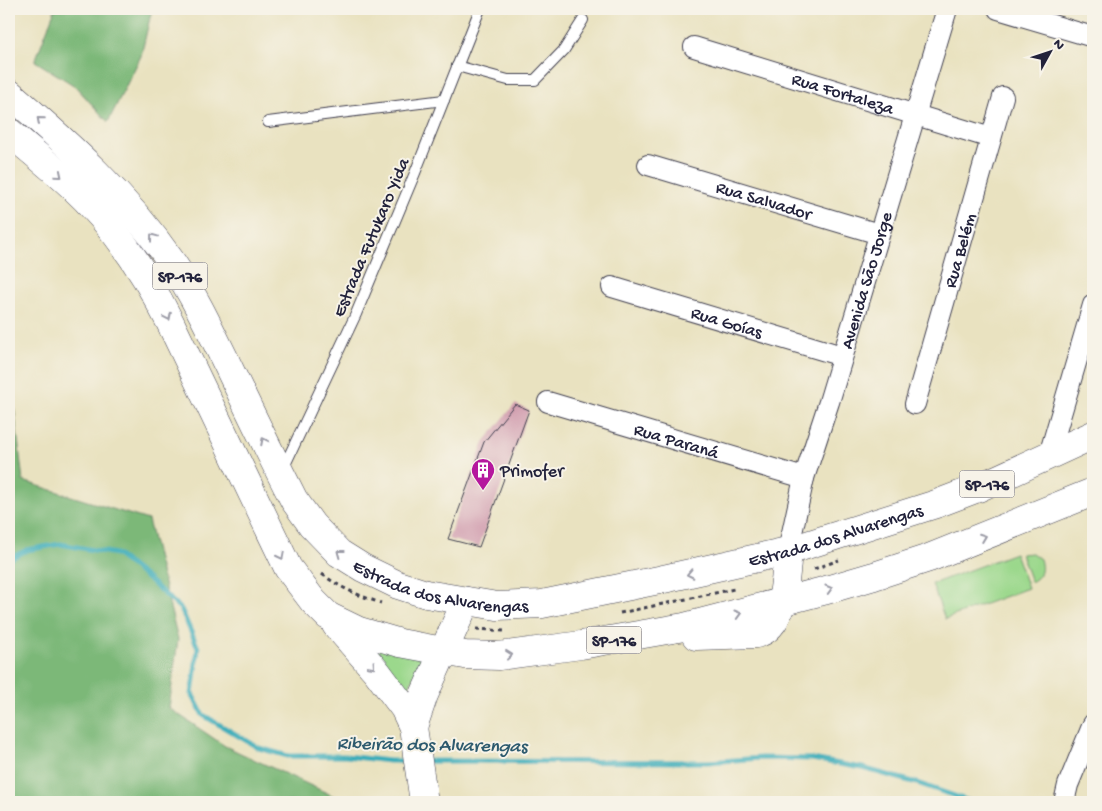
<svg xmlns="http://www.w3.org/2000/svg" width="1102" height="811" font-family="'Gochi Hand',sans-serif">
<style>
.green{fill:#9bd88c;stroke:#5e7d64}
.forest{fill:#7cb878;stroke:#4f6d5a}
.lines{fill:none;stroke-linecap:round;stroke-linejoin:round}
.stream{stroke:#3eadba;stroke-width:5}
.building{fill:#cd94a9}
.service-casing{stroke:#403f4f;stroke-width:12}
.minor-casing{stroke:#403f4f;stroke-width:22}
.primary-casing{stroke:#403f4f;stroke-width:29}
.path{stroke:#403f4f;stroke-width:3;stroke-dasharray:4 4;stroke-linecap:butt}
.service{stroke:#fff;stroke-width:10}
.minor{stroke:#fff;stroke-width:20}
.primary{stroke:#fff;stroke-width:28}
.oneway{stroke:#9c9ca7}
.labels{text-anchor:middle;stroke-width:4;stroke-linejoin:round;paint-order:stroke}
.shield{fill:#f7f3e8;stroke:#62616f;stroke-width:1}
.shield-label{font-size:16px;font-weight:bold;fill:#22223b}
.street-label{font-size:18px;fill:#22223b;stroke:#f7f3e8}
.poi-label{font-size:18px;fill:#22223b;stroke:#f7f3e8;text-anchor:start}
.water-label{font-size:19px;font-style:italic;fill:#2d5a6e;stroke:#f7f3e8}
</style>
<rect width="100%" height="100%" fill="#f7f3e8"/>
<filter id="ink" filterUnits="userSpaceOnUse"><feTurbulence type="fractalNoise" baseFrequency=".02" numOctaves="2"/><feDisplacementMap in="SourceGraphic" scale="10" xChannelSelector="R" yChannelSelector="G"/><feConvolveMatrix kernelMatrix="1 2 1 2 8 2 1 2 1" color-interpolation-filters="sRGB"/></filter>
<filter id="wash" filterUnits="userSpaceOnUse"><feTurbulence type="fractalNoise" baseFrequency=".0096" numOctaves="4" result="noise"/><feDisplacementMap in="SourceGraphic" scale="20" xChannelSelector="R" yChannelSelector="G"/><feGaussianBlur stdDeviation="1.12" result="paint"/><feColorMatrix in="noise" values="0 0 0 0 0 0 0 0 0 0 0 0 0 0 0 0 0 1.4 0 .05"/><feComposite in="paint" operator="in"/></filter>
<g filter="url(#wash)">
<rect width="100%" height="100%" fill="#e9e2c0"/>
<g class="green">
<path d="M1015,553L1028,588L945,619L932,584Z"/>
<path d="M1032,553L1040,559C1043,570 1042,576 1031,582L1021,554Z"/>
<path d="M371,645L422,657L406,694Z"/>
</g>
<g class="forest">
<path d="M55,9H152L141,56L108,122L75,86L35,61Z"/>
<path d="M9,380L11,381L23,481L148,520L178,639L169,708L225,746L340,799L337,802H9Z"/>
</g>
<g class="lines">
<g class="stream">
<path d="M9,559L27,550L60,544L116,554L149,580L181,609L198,648L192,694L203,715L259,748L288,756H346L389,761H411"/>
<path d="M427,761L708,762L761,758L812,759L862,768L917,783L972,802"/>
</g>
</g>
<g id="blocks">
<path class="building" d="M515,404L529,410L479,547L448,539L484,442Z"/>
</g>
</g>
<g filter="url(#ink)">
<use href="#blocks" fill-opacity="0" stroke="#403f4f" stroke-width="1"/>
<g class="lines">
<g class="service-casing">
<g id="service">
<path d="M457,66L508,80H535L564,50L583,20"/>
<path d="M268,122L444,100"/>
<path d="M283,469L356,314L415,173L480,9"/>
</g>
</g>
<g class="minor-casing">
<g id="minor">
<path d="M998,9L1093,37"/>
<path id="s1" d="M694,47L991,138"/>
<path id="s2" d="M648,165L879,234"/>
<path id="s3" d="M612,287L842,356"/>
<path id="s4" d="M548,402L804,478"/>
<path id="s5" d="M915,404L1003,97"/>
<path d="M1049,455L1093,305"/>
<path id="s6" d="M788,551L804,478L829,402L947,9"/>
<path d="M1064,802L1068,785L1093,724"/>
</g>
</g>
<g class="primary-casing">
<g id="primary">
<path id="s7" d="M9,93C69,145 125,195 171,261C193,293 210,329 227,364C249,410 271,455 294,500L312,525L339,553L363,568L398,585L426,594L497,606L542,604L659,580L788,551L936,504L978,488L1093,435"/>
<path d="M9,132C29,149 50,166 70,184C113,223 144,270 170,322L288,568L313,601L328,616L359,631L400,643L443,651L465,655L499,656L581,645L684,627L823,591L874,576L929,558L1093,492"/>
<path d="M336,625L377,672L404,708L413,727L424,802"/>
<path d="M696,636L756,634C786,627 785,576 788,551"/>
<path d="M413,727L424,695L466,601"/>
</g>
</g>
<g class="path">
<path d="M814,569L839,560"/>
<path d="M322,574C340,588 360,596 381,603"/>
<path d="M620,613L734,589"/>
<path d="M476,629L505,631"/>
</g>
<use href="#service" class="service"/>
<use href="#minor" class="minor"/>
<use href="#primary" class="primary"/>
</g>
<defs><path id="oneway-chevron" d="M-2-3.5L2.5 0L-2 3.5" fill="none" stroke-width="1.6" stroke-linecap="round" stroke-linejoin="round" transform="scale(1.25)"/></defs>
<g class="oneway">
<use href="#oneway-chevron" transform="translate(40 120) rotate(-139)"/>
<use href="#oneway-chevron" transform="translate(59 175) rotate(40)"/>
<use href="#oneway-chevron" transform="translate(153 237) rotate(-127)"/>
<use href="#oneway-chevron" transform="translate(168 317) rotate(64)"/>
<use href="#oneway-chevron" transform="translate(264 441) rotate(-117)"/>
<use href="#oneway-chevron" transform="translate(983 537) rotate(-21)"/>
<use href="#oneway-chevron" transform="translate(340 553) rotate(-143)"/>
<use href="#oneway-chevron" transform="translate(281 556) rotate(63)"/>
<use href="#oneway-chevron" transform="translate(690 574) rotate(168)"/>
<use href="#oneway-chevron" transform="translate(829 589) rotate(-16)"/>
<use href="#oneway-chevron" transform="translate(738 614) rotate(-16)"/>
<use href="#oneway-chevron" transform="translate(509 655) rotate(-6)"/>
<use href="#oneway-chevron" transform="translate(372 666) rotate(48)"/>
</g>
</g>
<defs>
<g id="building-pin" transform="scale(1.25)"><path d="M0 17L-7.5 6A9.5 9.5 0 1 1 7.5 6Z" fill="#b5179e" stroke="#f7f3e8"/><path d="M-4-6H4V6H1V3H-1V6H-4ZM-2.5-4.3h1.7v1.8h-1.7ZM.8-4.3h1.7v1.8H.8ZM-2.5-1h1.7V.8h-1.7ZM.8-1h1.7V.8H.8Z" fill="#fff"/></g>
</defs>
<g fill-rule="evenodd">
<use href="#building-pin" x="483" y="470"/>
</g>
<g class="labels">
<g class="shield">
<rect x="152.5" y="262.5" width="55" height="27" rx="4"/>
<rect x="959.5" y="470.5" width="55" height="27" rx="4"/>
<rect x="586.5" y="626.5" width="55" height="27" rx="4"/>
</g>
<g class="shield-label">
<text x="180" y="282">SP-176</text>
<text x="987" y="490">SP-176</text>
<text x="614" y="646">SP-176</text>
</g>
<g class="street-label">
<text dy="6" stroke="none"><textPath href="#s1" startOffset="156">Rua Fortaleza</textPath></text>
<text dy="6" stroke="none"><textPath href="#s2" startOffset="121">Rua Salvador</textPath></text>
<text transform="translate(370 237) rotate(-67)" y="6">Estrada Futukaro Yida</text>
<text dy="6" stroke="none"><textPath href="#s5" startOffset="160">Rua Belém</textPath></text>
<text dy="6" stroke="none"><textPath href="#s6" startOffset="282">Avenida São Jorge</textPath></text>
<text dy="6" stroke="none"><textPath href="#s3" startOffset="120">Rua Goías</textPath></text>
<text dy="6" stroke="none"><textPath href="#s4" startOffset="134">Rua Paraná</textPath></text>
<text dy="6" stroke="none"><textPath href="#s7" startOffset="1088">Estrada dos Alvarengas</textPath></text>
<text dy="6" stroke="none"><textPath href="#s7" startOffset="682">Estrada dos Alvarengas</textPath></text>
</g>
<g class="poi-label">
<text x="500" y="476">Primofer</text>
</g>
<g class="water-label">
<text transform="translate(432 743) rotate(1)" y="7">Ribeirão dos Alvarengas</text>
</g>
</g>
<rect width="1102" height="811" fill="none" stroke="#f7f3e8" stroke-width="30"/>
<g transform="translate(1050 52) rotate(50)" stroke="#f7f3e8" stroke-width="4" paint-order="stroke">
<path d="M0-4L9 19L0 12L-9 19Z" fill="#22223b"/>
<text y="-8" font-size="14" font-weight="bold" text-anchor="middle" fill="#22223b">N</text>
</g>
</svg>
